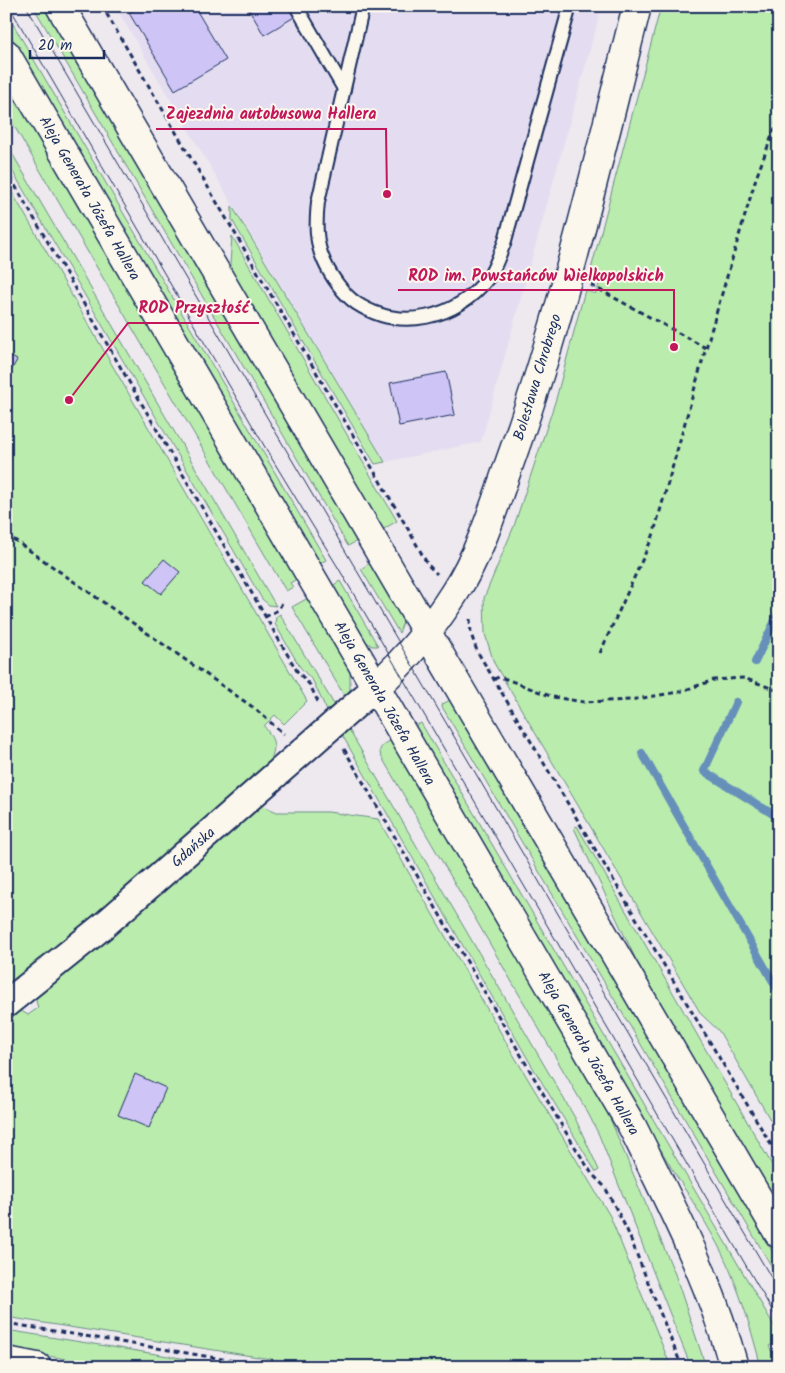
<svg xmlns="http://www.w3.org/2000/svg" width="785" height="1373" font-family="Kalam,sans-serif">
<style>
.built{fill:#e4ddf1}
.green{fill:#baecad;stroke:#6a8e86}
.lines{fill:none;stroke-linecap:round;stroke-linejoin:round}
.stream{stroke:#6690ba;stroke-width:8}
.building{fill:#cec4f6;stroke:#1b2f5e}
.lane-casing{stroke:#1b2f5e;stroke-width:16}
.street-casing{stroke:#1b2f5e;stroke-width:30}
.secondary-casing{stroke:#1b2f5e;stroke-width:31}
.path{stroke:#1b2f5e;stroke-width:3;stroke-dasharray:5 4;stroke-linecap:butt}
.lane{stroke:#fbf7ec;stroke-width:12}
.street{stroke:#fbf7ec;stroke-width:26}
.secondary{stroke:#fbf7ec;stroke-width:28}
.tram{stroke:#1b2f5e;stroke-width:1}
.labels{text-anchor:middle;stroke-width:4;stroke-linejoin:round;paint-order:stroke}
.street-label{font-size:15px;fill:#1b2f5e;stroke:#fbf7ec}
.leader{fill:none;stroke:#c2185b;stroke-width:2}
.callout-dot{fill:#c2185b;stroke:#fbf7ec;stroke-width:2}
.callout-label{font-size:16px;text-anchor:middle;font-weight:bold;fill:#c2185b;stroke:#fbf7ec;stroke-width:4;stroke-linejoin:round;paint-order:stroke}
</style>
<rect width="100%" height="100%" fill="#eee8ef"/>
<filter id="ink" filterUnits="userSpaceOnUse"><feTurbulence type="fractalNoise" baseFrequency=".02" numOctaves="2"/><feDisplacementMap in="SourceGraphic" scale="10" xChannelSelector="R" yChannelSelector="G"/><feConvolveMatrix kernelMatrix="1 2 1 2 8 2 1 2 1" color-interpolation-filters="sRGB"/></filter>
<g filter="url(#ink)">
<path class="built" d="M115,6H602L481,442L385,462Z"/>
<g class="green">
<path d="M33,6H44L357,541L348,546Z"/>
<path d="M661,6H779V1135L719,1031L701,1014L494,663L485,634L484,598L514,526L556,399L585,290L595,294L600,283L596,279L589,277Z"/>
<path d="M6,12L326,560L319,564L6,28Z"/>
<path d="M6,81L297,579L290,583L293,587L286,591L6,112Z"/>
<path d="M6,143L276,606L269,605L262,599L6,160Z"/>
<path d="M6,182L307,701L284,724L275,715L264,726C275,741 277,746 269,764L64,942L6,989Z"/>
<path d="M232,206L385,462L375,464L232,220Z"/>
<path d="M232,236L397,521L382,530L233,279L230,264Z"/>
<path d="M370,563L400,614L403,622L399,633L361,569Z"/>
<path d="M340,581L378,646H372L364,640L332,586Z"/>
<path d="M308,598L350,671V690L345,697L292,607Z"/>
<path d="M280,614L335,706L328,713L313,681L300,667L275,624L276,617Z"/>
<path d="M450,700L779,1263V1279L441,705Z"/>
<path d="M421,723L776,1329L779,1336V1341L769,1346L779,1367H761C751,1329 740,1290 723,1255C708,1225 690,1197 672,1169L415,726Z"/>
<path d="M348,728L575,1118L599,1170L596,1172L529,1061L341,733Z"/>
<path d="M391,740L606,1109L675,1274L706,1367H691L599,1135L589,1115L381,756C377,747 384,745 391,740Z"/>
<path d="M259,804L277,812H328L378,819L513,1054L610,1216L671,1367H321L6,1317V1019L18,1009L28,1015L38,1008L35,997Z"/>
<path d="M577,826L779,1177V1207L636,960L574,828Z"/>
<path d="M6,1330L237,1367H114L6,1349Z"/>
</g>
<g class="lines">
<g class="stream">
<path d="M755,662L779,612"/>
<path d="M736,702L704,771L779,818"/>
<path d="M642,753L779,992"/>
</g>
</g>
<g class="building">
<path d="M141,6H194L226,60L175,90L129,13Z"/>
<path d="M247,6H313L264,35Z"/>
<path d="M6,354L17,360L6,380Z"/>
<path d="M446,372L455,415L399,426L390,383Z"/>
<path d="M164,559L180,572L161,594L145,581Z"/>
<path d="M135,1074L166,1088L149,1128L118,1115Z"/>
</g>
<g class="lines">
<g class="lane-casing">
<g id="lane">
<path d="M296,6L344,89"/>
<path d="M363,6L318,202C316,222 315,242 324,261C330,275 344,295 356,303C400,332 456,319 488,278C495,269 499,255 504,244L570,6"/>
</g>
</g>
<g class="street-casing">
<path id="street" d="M6,1004L103,926L376,687"/>
</g>
<g class="secondary-casing">
<g id="secondary">
<path d="M60,6L779,1234"/>
<path d="M6,54L632,1126C671,1205 711,1282 734,1367"/>
<path d="M376,687C406,659 433,627 455,592C482,550 496,500 513,453C565,307 599,156 637,6"/>
<path d="M6,1361L37,1367"/>
</g>
</g>
<g class="path">
<path d="M102,6L408,529L428,565L437,574"/>
<path d="M6,170L297,671L310,685L319,704"/>
<path d="M591,285L706,348"/>
<path d="M6,534L254,708L284,734"/>
<path d="M265,617L278,610L282,603"/>
<path d="M470,619L471,634L477,651L779,1158"/>
<path d="M600,653L653,536L706,348L756,178L779,117"/>
<path d="M494,679L499,677L506,679L553,697L584,702L630,700L679,692L714,680L744,678L779,691"/>
<path d="M344,749L562,1126L592,1174L605,1187L627,1230L682,1367"/>
<path d="M6,1323L271,1367"/>
<path d="M777,1346L779,1350"/>
</g>
<use href="#lane" class="lane"/>
<use href="#street" class="street"/>
<use href="#secondary" class="secondary"/>
<g class="tram">
<path d="M9,6L269,454L339,569L779,1322"/>
<path d="M26,6L779,1291"/>
</g>
</g>
</g>
<g class="labels">
<g class="street-label">
<text transform="translate(90 198) rotate(60)" y="5">Aleja Generała Józefa Hallera</text>
<text transform="translate(537 377) rotate(-73)" y="5">Bolesława Chrobrego</text>
<text transform="translate(385 703) rotate(60)" y="5">Aleja Generała Józefa Hallera</text>
<text transform="translate(193 847) rotate(-41)" y="5">Gdańska</text>
<text transform="translate(589 1053) rotate(60)" y="5">Aleja Generała Józefa Hallera</text>
</g>
</g>
<path class="leader" d="M387 194L386 129H156M674 347L674 290H398M69 400L128 323H259"/>
<g class="callout-dot">
<circle cx="387" cy="194" r="5"/>
<circle cx="674" cy="347" r="5"/>
<circle cx="69" cy="400" r="5"/>
</g>
<g class="callout-label">
<text x="271" y="119">Zajezdnia autobusowa Hallera</text>
<text x="536" y="281">ROD im. Powstańców Wielkopolskich</text>
<text x="194" y="313">ROD Przyszłość</text>
</g>
<rect width="785" height="1373" fill="none" stroke="#fbf7ec" stroke-width="25"/>
<rect x="12" y="12" width="760" height="1348" fill="none" stroke="#1b2f5e" stroke-width="2" filter="url(#ink)"/>
<path d="M30 50v8h74v-8" fill="none" stroke="#1b2f5e" stroke-width="2.5"/>
<text x="38" y="50" font-size="15" fill="#1b2f5e" stroke="#fbf7ec" stroke-width="4" paint-order="stroke">20 m</text>
</svg>
